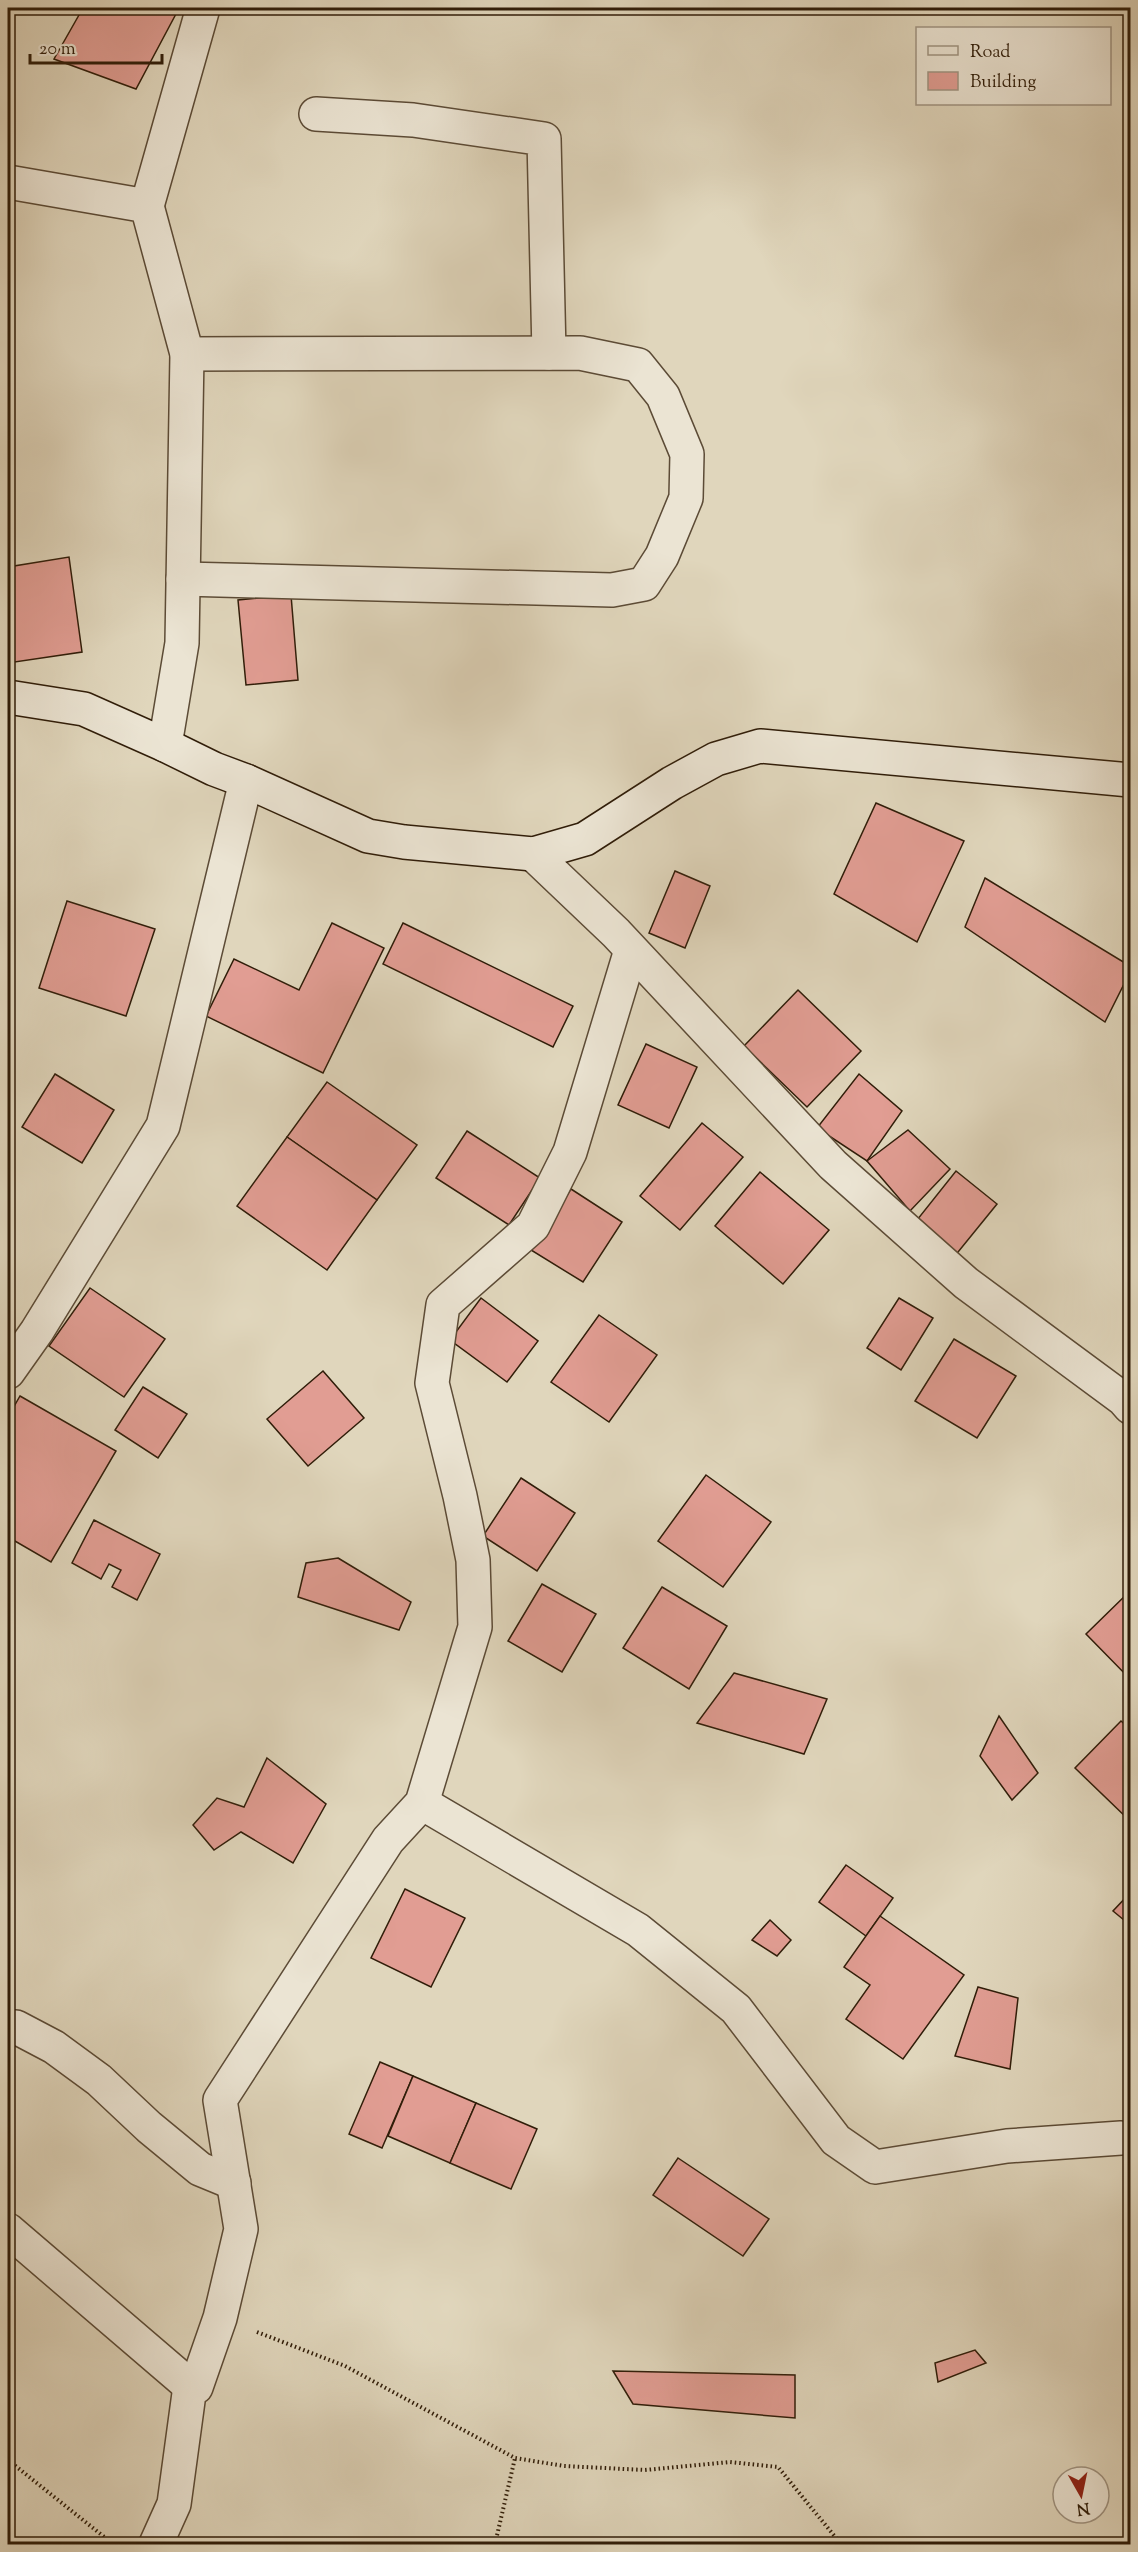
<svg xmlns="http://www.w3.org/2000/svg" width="1138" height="2552" font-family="'Sorts Mill Goudy',serif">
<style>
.building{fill:#e19d93;stroke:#301d09;stroke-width:1.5}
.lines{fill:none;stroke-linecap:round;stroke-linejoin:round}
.minor-casing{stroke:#5c4b36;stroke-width:36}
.secondary-casing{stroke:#301d09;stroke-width:36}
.path{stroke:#301d09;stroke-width:4;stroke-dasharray:1.5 3;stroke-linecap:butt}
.minor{stroke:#ebe4d3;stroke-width:33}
.secondary{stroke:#ebe4d3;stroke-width:33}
</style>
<rect width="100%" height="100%" fill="#e0d6bc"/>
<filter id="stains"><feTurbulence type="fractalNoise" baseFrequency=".00333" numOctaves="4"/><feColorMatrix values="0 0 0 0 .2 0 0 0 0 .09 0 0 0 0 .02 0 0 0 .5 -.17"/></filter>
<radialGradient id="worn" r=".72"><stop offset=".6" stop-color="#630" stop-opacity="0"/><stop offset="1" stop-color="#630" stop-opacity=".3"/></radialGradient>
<g class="building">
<path d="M83,8H164L177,12L136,89L54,59Z"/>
<path d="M69,557L82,652L8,663V567Z"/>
<path d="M291,595L298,680L246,685L238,600Z"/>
<path d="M876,803L964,841L917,942L834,894Z"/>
<path d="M675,871L710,886L685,948L649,933Z"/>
<path d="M985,878L1130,966V972L1105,1022L965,927Z"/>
<path d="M67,901L155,929L126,1016L39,988Z"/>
<path d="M332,923L384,948L323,1073L206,1016L234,959L299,990Z"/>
<path d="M403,923L573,1006L553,1047L383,964Z"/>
<path d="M798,990L861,1051L807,1107L744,1046Z"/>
<path d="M646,1044L697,1067L669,1128L618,1105Z"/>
<path d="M55,1074L114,1110L82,1163L22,1127Z"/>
<path d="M859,1074L902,1111L867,1161L817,1128Z"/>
<path d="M327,1082L417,1145L377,1200L287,1137Z"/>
<path d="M702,1123L743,1157L680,1230L640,1196Z"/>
<path d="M908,1130L950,1169L910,1211L867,1161Z"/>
<path d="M467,1131L540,1178L509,1225L436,1178Z"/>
<path d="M287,1137L377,1200L327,1270L237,1206Z"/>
<path d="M956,1171L997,1204L954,1257L913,1225Z"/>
<path d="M760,1172L829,1230L783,1284L715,1226Z"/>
<path d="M571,1189L622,1222L583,1282L531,1250Z"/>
<path d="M90,1288L165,1339L124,1397L49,1346Z"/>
<path d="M481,1298L538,1341L507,1382L450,1340Z"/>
<path d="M899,1298L933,1318L901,1370L867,1348Z"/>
<path d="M599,1315L657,1355L609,1422L551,1382Z"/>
<path d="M954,1339L1016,1376L977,1438L915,1401Z"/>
<path d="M323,1371L364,1418L308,1466L267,1419Z"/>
<path d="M143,1387L187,1414L158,1458L115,1430Z"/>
<path d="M20,1396L116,1451L51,1562L8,1537V1417Z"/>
<path d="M706,1475L771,1522L723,1587L658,1541Z"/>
<path d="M521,1478L575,1513L537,1571L483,1536Z"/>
<path d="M94,1520L160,1554L137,1600L112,1587L121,1570L109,1564L101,1579L72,1563Z"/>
<path d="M338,1558L411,1602L399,1630L298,1597L306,1563Z"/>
<path d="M542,1584L596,1614L562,1672L508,1641Z"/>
<path d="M662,1587L727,1626L689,1689L623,1648Z"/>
<path d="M1130,1591V1679L1086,1634Z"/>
<path d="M734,1673L827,1699L804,1754L697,1723Z"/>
<path d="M999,1716L1038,1773L1012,1800L980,1756Z"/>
<path d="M1121,1721L1130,1729V1821L1075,1768Z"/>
<path d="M267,1758L326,1804L293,1863L241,1832L214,1850L193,1825L217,1798L244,1807Z"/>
<path d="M846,1865L893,1898L866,1936L819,1902Z"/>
<path d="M405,1889L465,1918L431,1987L371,1958Z"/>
<path d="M1130,1893V1925L1113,1911Z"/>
<path d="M880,1916L964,1975L903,2059L846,2019L870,1985L844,1967Z"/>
<path d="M770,1920L791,1940L777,1956L752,1940Z"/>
<path d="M978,1987L1018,1998L1010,2069L955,2056Z"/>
<path d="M380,2062L413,2076L382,2148L349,2134Z"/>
<path d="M413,2076L476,2103L450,2163L388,2136Z"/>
<path d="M476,2103L537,2129L511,2189L450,2163Z"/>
<path d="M678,2158L769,2219L743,2256L653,2195Z"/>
<path d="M975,2350L986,2363L938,2382L935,2363Z"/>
<path d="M613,2371L795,2375V2418L633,2404Z"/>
</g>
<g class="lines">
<g class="minor-casing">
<g id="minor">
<path d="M316,114L413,120L544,139L549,353"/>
<path d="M8,182L147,206L187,354L182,643L165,745"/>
<path d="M147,206L203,8"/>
<path d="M183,579L612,590L644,584L662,556L686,498L687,454L663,396L638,365L580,353L187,354"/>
<path d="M533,854L616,933L833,1165L966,1283L1123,1399L1130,1407"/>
<path d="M8,1372L37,1331L163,1126L246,781"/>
<path d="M422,1803L638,1930L736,2009L836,2140L875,2167L1007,2146L1121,2138"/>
<path d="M8,2027H16L54,2047L99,2080L149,2127L200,2169L234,2183"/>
<path d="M8,2230L190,2386"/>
<path d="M156,2544L174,2504L190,2386L196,2387L220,2318L241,2229L220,2100L388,1840L422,1803L475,1627L473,1560L460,1496L432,1383L443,1305L533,1226L570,1152L631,950"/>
</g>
</g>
<g class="secondary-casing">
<path id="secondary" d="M8,697L84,709L165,745L214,769L246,781L368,836L404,842L533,854L585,839L672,783L716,759L760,746L1130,780"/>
</g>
<g class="path">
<path d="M257,2332L345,2366L515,2458L564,2466L645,2470L730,2462L778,2467L841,2544"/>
<path d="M8,2460L113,2544"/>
<path d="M495,2544L515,2458"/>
</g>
<use href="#minor" class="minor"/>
<use href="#secondary" class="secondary"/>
</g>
<rect width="1138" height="2552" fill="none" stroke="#e0d6bc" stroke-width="30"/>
<rect x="9" y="9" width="1120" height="2534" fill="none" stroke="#301d09" stroke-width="3"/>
<rect x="15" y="15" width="1108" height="2522" fill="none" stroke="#301d09" stroke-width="1.5"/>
<rect x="916" y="27" width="195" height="78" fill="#ebe4d3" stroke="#a09482" stroke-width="1.5"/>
<rect x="928" y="46" width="30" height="9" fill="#ebe4d3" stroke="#a09482" stroke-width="1.5"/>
<text x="970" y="57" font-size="18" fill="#301d09">Road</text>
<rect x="928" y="72" width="30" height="18" fill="#e19d93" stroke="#a09482" stroke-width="1.5"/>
<text x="970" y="87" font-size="18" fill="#301d09">Building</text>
<g transform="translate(1081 2495) rotate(171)"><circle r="28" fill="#ebe4d3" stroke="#a09482" stroke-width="1.5"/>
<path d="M0-4.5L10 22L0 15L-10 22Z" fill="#8f2418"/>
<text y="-9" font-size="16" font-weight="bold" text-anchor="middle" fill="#301d09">N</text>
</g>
<path d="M30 54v9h132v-9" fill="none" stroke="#301d09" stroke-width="3"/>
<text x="39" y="54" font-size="18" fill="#301d09" stroke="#ebe4d3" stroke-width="4.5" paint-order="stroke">20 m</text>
<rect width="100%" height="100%" filter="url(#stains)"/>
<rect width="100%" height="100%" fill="url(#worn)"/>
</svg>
